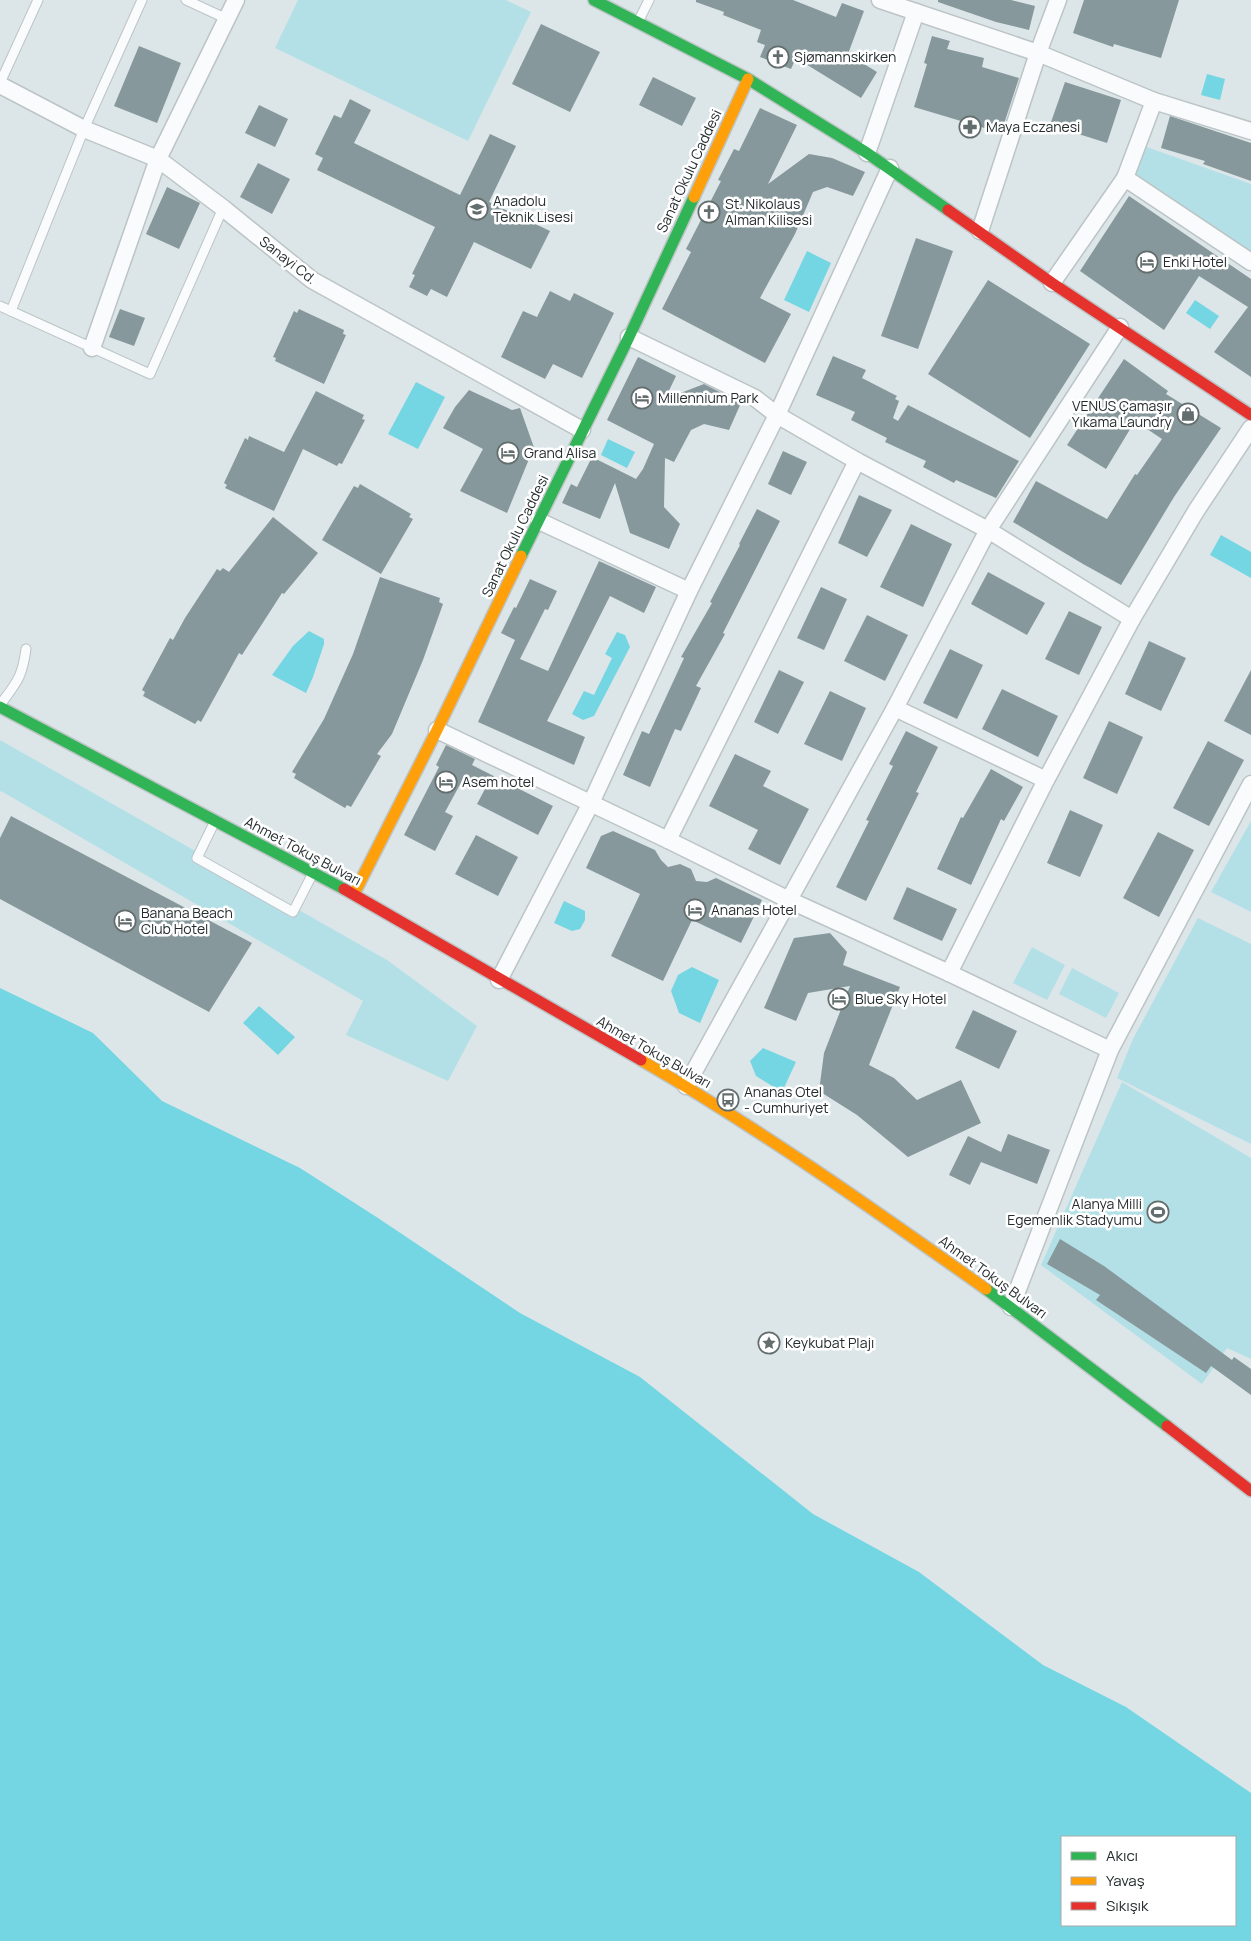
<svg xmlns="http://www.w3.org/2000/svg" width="1251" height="1941" font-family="Manrope,sans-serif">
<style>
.green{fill:#b3e0e6}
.water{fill:#73d6e2;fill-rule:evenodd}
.building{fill:#86989b}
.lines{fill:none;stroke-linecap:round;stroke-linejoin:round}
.lane-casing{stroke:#bcc4c6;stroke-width:11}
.street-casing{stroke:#bcc4c6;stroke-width:19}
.fast-casing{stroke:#bcc4c6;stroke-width:14}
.slow-casing{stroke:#bcc4c6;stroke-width:14}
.jam-casing{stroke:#bcc4c6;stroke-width:14}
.lane{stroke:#fafbfc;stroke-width:9}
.street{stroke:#fafbfc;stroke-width:16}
.fast{stroke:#30b455;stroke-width:11}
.slow{stroke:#ff9f0a;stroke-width:11}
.jam{stroke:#e5322d;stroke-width:11}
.labels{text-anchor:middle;stroke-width:5;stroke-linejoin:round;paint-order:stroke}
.poi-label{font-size:14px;fill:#242c2d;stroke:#fff;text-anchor:start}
.street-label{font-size:14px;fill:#242c2d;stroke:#fff}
</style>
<rect width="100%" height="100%" fill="#dce6e8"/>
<g class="green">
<path d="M298,0H506L531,12L468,141L275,48Z"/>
<path d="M1141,145L1251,184V258L1130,176Z"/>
<path d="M0,740L387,960L477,1026L448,1081L346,1035L363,1001L1,791L0,792Z"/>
<path d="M1251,821V912L1211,892Z"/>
<path d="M1198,918L1251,944V1144L1117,1078L1133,1039Z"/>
<path d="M1032,947L1065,965L1047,1000L1013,983Z"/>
<path d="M1072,968L1119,993L1106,1018L1059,994Z"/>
<path d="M1122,1082L1251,1158V1359L1227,1348L1202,1384L1041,1265Z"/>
</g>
<g class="water">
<path d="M1207,74L1225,79L1220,100L1201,95Z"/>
<path d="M807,251L831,263L809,312L784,300Z"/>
<path d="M1195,300L1219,316L1210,329L1186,313Z"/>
<path d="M416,382L445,397L418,449L388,434Z"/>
<path d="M608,439L635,452L627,468L601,455Z"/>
<path d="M1221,535L1251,552V578L1210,555Z"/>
<path d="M309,631L324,639V644L313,677L306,693L272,675L293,646Z"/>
<path d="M617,632L625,635L630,647L594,716L583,720L572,714L584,691L594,695L612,658L605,654Z"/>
<path d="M564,901L585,911V920L580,929L572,931L554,923Z"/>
<path d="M692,967L719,980L700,1023L679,1013L671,991L678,975Z"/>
<path d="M0,988L93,1033L162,1101L300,1168L378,1218L520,1313L640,1377L813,1514L919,1572L1043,1665L1126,1707L1251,1793V1941H0ZM1062,1837H1235V1925H1062Z"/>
<path d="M259,1006L295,1037L278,1055L243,1023Z"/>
<path d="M763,1048L796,1062L782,1092L756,1076L750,1061Z"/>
</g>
<g class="building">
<path d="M696,0H793L836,17L842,3L864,11L848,54L877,72L861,98L796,58L791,69L760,57L765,45L757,42L761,30L723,15L724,12L696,2Z"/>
<path d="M938,0H1011L1035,6L1029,30L996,22L938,2Z"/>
<path d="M1084,0H1179L1161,58L1114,44L1113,47L1073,33Z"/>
<path d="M541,24L600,52L570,112L512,84Z"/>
<path d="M932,36L950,41L947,49L984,58L982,67L1019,78L1001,133L914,107L927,64L924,63Z"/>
<path d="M139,46L181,63L157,123L114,106Z"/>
<path d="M653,77L696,98L682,126L639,105Z"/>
<path d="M1065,82L1121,100L1107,143L1050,125Z"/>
<path d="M350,99L371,110L354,143L460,195L490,134L516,146L489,202L550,231L531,269L474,242L447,297L431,289L427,296L409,287L415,275L412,274L435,227L317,170L323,158L315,154L334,115L341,118Z"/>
<path d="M259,105L288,119L275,147L245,133Z"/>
<path d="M760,108L797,125L768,184L809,154L832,158L865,172L853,196L827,187L813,192L795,234L760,298L791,314L765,363L662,309L691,252L686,249L721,181L718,180L734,149L739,151Z"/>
<path d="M1170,116L1251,143V181L1203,164L1205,161L1161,148Z"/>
<path d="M258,163L290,179L272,214L240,197Z"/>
<path d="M167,187L200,203L179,249L146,234Z"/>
<path d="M1129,196L1251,279V377L1214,352L1248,307L1199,276L1164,330L1080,271Z"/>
<path d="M916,238L953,251L918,349L881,336Z"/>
<path d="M988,280L1090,344L1030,438L928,374Z"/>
<path d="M550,291L570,301L574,293L614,313L582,378L553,364L545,379L501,357L523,311L537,317Z"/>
<path d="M120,309L145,318L134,346L109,337Z"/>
<path d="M299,309L344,330L343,334L346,335L324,384L275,361L276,358L273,357L294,311L297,313Z"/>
<path d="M833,356L866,370L862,378L897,396L895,399L899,401L893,418L898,421L908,405L1019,461L996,498L956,480L954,483L923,467L926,461L885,442L887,438L851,420L855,412L816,395Z"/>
<path d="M638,357L676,376L665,399L704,384L741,403L729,430L704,424L691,430L674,462L665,458L664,507L680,524L669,549L630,533L615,483L600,519L562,503L571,484L577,487L592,457L636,479L643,469L654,444L607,420Z"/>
<path d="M1124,359L1168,391L1166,394L1221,428L1174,497L1121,585L1083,564L1013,522L1036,481L1107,519L1135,474L1137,475L1162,439L1135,421L1106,469L1067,445Z"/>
<path d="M469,390L512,410L520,408L537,456L529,459L507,513L460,491L483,449L443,428L455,407Z"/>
<path d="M316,391L364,415L362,419L365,420L342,464L339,463L337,466L303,449L274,511L225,488L227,485L224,483L245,438L248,440L249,436L284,452Z"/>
<path d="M783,451L807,462L791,495L768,484Z"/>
<path d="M360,484L411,514L409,517L413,519L381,574L322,540L354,486L358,488Z"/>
<path d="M859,495L892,510L867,557L838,543Z"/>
<path d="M757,509L780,521L723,633L725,634L696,686L701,688L681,731L675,729L650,787L623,775L642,731L649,734L684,658L681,657L712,603L710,602L740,545L739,544Z"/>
<path d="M273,517L318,553L284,594L282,593L242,655L239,653L201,722L198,720L195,724L143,696L145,692L142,690L170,638L173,640L185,618L217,569L220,571L223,568L229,572Z"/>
<path d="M911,524L952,544L923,607L880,587Z"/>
<path d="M599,561L656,587L644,613L610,596L547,721L585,737L574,765L478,722L515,640L501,633L514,607L516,608L530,579L557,591L548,610L545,609L520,659L548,671Z"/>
<path d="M988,572L1045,603L1027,635L971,604Z"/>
<path d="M380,577L440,598L439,602L443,604L423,660L392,734L377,754L381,756L351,807L347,805L345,808L294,778L296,774L292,772L324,719L353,654Z"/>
<path d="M821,587L847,599L824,650L797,638Z"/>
<path d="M1069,611L1102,627L1079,675L1045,659Z"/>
<path d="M867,615L908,635L885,681L844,661Z"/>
<path d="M1149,641L1186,658L1161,711L1125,694Z"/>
<path d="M950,649L983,665L957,719L923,703Z"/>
<path d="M779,670L804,682L778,734L754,722Z"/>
<path d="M1251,670V735L1224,721Z"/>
<path d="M1002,689L1058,716L1038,757L982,729Z"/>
<path d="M830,691L866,708L842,761L804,744Z"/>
<path d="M1109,721L1143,737L1117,794L1083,778Z"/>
<path d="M906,731L938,747L916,792L919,793L866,901L836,887L869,821L866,820L893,766L889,764Z"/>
<path d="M1208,741L1244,760L1209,826L1173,808Z"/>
<path d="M446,745L475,759L472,765L553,806L538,835L477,804L485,789L463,779L445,812L453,816L435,851L404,835L439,767L436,765Z"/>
<path d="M735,754L771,771L763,786L809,809L780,865L748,849L758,830L709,806Z"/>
<path d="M991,769L1023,787L1004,821L1001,819L971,885L937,869L961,817L963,818Z"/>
<path d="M1070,810L1103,825L1080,877L1047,863Z"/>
<path d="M11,816L252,943L209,1012L0,899V838Z"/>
<path d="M613,831L655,850L661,860L668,867L680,864L691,869L696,881L707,882L716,878L762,900L741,943L692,920L663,981L611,956L640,894L586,868L601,836Z"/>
<path d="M1158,832L1194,850L1159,917L1123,898Z"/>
<path d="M476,835L518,857L498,896L455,874Z"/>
<path d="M907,887L957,909L942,941L893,919Z"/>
<path d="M830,933L847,952L843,965L900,987L869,1065L894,1078L917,1100L961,1080L981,1123L908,1157L857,1115L819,1091L824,1053L850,986L808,993L796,1021L764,1008L794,938Z"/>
<path d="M973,1010L1017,1031L999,1069L955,1048Z"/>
<path d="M1008,1134L1050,1150L1037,1184L981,1162L970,1185L949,1175L968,1136L1001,1152Z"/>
<path d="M1060,1239L1104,1266L1232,1360L1234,1357L1251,1369V1395L1211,1366L1206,1373L1096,1300L1100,1295L1047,1264Z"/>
</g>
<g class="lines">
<g class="lane-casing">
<g id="lane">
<path d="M186,0L227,19"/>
<path d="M638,22L649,0"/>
<path d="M0,83L38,0"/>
<path d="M0,306L150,374L223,208"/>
<path d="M11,311L84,129L142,0"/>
<path d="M0,705C17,682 22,678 26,649"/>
<path d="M215,821L197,858L293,912L313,873"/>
</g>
</g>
<g class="street-casing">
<g id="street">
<path d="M880,0L1038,53L1154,101L1251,131"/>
<path d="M0,85L84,129L158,159L223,208L312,280L582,430"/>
<path d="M867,153L916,12"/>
<path d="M1125,178L1251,262"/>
<path d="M980,231L1038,53L1058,0"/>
<path d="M1052,283L1125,178L1154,101"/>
<path d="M629,337L755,398L777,415L857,461L988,530L1132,619"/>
<path d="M92,348L158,159L236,0"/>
<path d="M539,521L689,591"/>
<path d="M895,708L1046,780"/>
<path d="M437,730L668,840L789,900L949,973L1110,1050"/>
<path d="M668,840L857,461"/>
<path d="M949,973L1046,780L1132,619L1196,511L1251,428"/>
<path d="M499,980L591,803L689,591L777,415L890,168"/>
<path d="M686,1086L895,708L988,530L1120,327"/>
<path d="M1011,1307L1110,1050L1251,784"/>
</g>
</g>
<g class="fast-casing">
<g id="fast">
<path d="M594,0L748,79L867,153L948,210"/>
<path d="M521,556L629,337L694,197"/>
<path d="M0,707L344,889"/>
<path d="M986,1289L1167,1426"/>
</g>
</g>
<g class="slow-casing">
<g id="slow">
<path d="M694,197L748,79"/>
<path d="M354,894L437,730L521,556"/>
<path d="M641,1060C760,1129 873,1209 986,1289"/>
</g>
</g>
<g class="jam-casing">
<g id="jam">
<path d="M948,210L1052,283L1251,415"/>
<path d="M344,889L641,1060"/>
<path d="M1167,1426L1251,1491"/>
</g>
</g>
<use href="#lane" class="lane"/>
<use href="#street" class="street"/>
<use href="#fast" class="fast"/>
<use href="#slow" class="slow"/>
<use href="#jam" class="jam"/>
</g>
<defs>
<g id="church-ring" transform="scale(1.125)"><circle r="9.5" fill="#fff" stroke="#646d6e" stroke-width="1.5"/><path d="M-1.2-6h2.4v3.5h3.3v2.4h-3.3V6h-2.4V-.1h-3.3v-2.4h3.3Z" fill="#646d6e"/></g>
<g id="pharmacy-ring" transform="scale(1.125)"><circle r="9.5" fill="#fff" stroke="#646d6e" stroke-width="1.5"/><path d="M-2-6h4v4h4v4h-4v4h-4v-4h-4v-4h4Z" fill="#646d6e"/></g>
<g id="school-ring" transform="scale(1.125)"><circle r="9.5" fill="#fff" stroke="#646d6e" stroke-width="1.5"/><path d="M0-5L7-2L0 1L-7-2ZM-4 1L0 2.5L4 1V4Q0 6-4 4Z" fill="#646d6e"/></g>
<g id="hotel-ring" transform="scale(1.125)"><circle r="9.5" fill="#fff" stroke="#646d6e" stroke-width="1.5"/><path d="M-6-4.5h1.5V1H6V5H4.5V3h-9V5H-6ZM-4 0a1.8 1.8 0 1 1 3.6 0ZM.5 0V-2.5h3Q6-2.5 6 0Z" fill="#646d6e"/></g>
<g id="shop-ring" transform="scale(1.125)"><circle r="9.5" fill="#fff" stroke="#646d6e" stroke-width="1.5"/><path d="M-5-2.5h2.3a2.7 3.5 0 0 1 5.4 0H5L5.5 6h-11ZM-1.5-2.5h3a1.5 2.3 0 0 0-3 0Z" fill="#646d6e"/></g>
<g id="bus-ring" transform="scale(1.125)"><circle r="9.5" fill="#fff" stroke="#646d6e" stroke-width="1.5"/><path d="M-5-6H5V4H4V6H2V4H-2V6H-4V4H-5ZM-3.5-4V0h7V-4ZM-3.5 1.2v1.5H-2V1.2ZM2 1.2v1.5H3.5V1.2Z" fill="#646d6e"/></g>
<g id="stadium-ring" transform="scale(1.125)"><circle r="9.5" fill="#fff" stroke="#646d6e" stroke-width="1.5"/><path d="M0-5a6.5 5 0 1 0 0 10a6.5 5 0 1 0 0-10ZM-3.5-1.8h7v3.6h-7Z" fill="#646d6e"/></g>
<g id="sight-ring" transform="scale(1.125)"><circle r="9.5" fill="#fff" stroke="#646d6e" stroke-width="1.5"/><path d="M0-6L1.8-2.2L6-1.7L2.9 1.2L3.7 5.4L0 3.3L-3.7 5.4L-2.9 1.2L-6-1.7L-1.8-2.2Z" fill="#646d6e"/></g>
</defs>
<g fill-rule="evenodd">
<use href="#church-ring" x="778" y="57"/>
<use href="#pharmacy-ring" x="970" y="127"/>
<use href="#school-ring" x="477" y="209"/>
<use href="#church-ring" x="709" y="212"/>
<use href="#hotel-ring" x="1147" y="262"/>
<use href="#hotel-ring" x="642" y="398"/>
<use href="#shop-ring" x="1188" y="414"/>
<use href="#hotel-ring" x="508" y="453"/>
<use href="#hotel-ring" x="446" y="782"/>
<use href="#hotel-ring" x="695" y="910"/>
<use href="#hotel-ring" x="125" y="921"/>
<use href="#hotel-ring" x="839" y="999"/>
<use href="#bus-ring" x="728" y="1100"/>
<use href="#stadium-ring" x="1158" y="1212"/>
<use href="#sight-ring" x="769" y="1343"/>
</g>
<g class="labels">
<g class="poi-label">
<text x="794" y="62">Sjømannskirken</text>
<text x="986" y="132">Maya Eczanesi</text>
<text x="493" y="206">Anadolu<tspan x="493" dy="16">Teknik Lisesi</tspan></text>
<text x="725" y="209">St. Nikolaus<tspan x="725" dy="16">Alman Kilisesi</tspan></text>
<text x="1163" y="267">Enki Hotel</text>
<text x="658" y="403">Millennium Park</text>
<text x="1172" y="411" text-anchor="end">VENUS Çamaşır<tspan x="1172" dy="16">Yıkama Laundry</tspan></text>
<text x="524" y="458">Grand Alisa</text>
<text x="462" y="787">Asem hotel</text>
<text x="711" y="915">Ananas Hotel</text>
<text x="141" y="918">Banana Beach<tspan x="141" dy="16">Club Hotel</tspan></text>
<text x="855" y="1004">Blue Sky Hotel</text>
<text x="744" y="1097">Ananas Otel<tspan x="744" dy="16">- Cumhuriyet</tspan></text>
<text x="1142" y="1209" text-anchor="end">Alanya Milli<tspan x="1142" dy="16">Egemenlik Stadyumu</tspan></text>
<text x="785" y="1348">Keykubat Plajı</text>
</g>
<g class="street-label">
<text transform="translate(689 171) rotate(-65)" y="5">Sanat Okulu Caddesi</text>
<text transform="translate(288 260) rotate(38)" y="5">Sanayi Cd.</text>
<text transform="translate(515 536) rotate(-64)" y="5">Sanat Okulu Caddesi</text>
<text transform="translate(303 851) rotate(28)" y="5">Ahmet Tokuş Bulvarı</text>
<text transform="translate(654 1052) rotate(30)" y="5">Ahmet Tokuş Bulvarı</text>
<text transform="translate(993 1277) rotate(36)" y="5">Ahmet Tokuş Bulvarı</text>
</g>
</g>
<rect x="1061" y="1836" width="175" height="90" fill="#ffffff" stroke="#a7abab"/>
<rect x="1071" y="1852" width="25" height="8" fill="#30b455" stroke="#a7abab"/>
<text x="1106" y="1861" font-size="15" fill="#242c2d">Akıcı</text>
<rect x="1071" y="1877" width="25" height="8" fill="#ff9f0a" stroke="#a7abab"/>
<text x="1106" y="1886" font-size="15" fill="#242c2d">Yavaş</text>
<rect x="1071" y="1902" width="25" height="8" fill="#e5322d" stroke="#a7abab"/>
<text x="1106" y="1911" font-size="15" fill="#242c2d">Sıkışık</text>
</svg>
